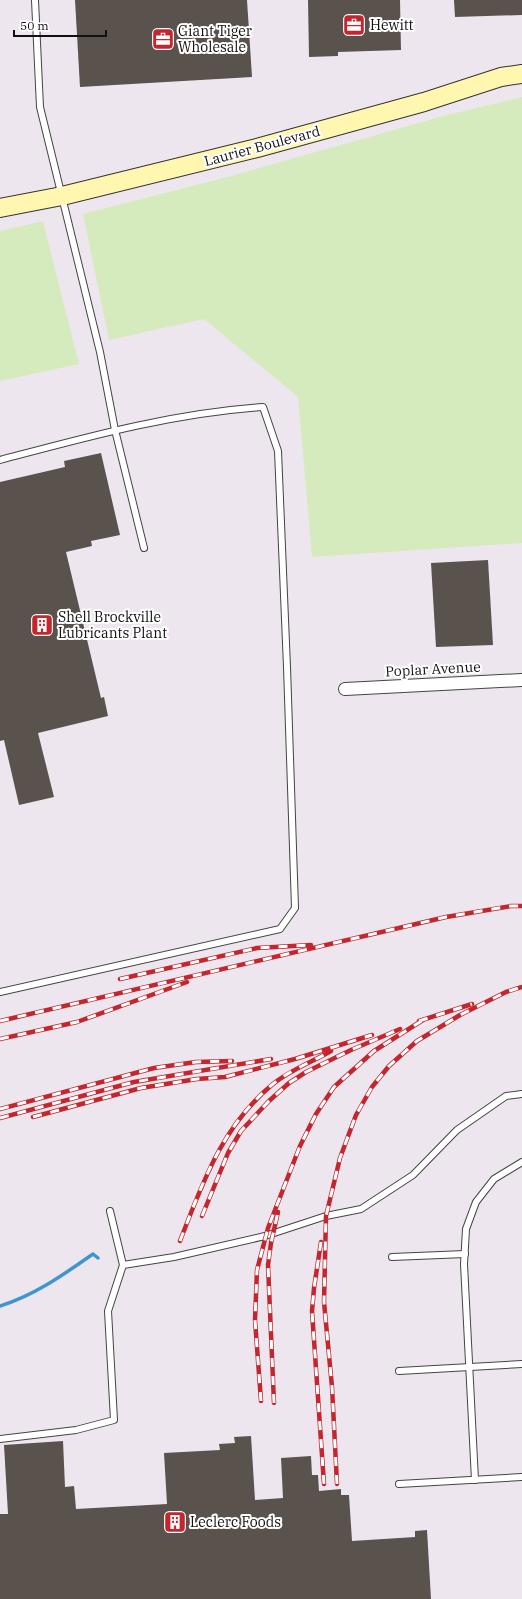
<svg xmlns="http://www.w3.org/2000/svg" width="522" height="1599" font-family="'IBM Plex Serif',serif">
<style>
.industrial{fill:#eee6ef}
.green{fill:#d5ebbd}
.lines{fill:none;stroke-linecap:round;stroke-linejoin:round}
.stream{stroke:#3f96cf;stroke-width:3.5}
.building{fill:#5a524d}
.lane-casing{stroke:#444;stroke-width:8}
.street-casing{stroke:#444;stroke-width:14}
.secondary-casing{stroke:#333;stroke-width:20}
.lane{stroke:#fff;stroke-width:6}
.street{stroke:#fff;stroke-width:12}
.secondary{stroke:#fff6b0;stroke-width:18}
.rail-casing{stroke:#c4262e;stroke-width:4.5}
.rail{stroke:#fff;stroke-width:3;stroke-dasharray:9;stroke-linecap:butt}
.labels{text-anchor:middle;stroke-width:4;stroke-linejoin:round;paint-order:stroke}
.poi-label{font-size:14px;fill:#111;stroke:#fff;text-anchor:start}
.street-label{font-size:14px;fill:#111;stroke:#fff}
</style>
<rect width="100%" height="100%" fill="#fffdf5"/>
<rect class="industrial" x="0" y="0" width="522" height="1599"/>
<g class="green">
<path d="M522,97V543L312,557L298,397L204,319L109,340L83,214L235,175L443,116Z"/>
<path d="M43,221L79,364L0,381V231Z"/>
</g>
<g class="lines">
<path class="stream" d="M0,1306C35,1295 63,1275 93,1254L98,1258"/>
</g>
<g class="building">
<path d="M75,0H247L252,77L80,87Z"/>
<path d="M308,0H400L401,50L338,52V56L309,57Z"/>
<path d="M454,0H522V15L455,17Z"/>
<path d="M101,453L120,535L91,541L92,546L66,552L101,698L104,697L108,716L38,733L54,797L19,805L4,740L0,741V482L65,467L64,461Z"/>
<path d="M488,560L493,645L436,647L431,563Z"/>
<path d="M251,1436L255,1500L283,1498L281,1458L311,1456L312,1475H318L319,1491L341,1489V1495H349L352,1541L415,1537V1531L427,1530L431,1599H0V1514H8L4,1445L63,1441L65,1487L74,1486L76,1509L167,1504L164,1453L220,1450L219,1444L235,1443L234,1437Z"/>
</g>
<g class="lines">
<g class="lane-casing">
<g id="lane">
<path d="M35,0L40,107L100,352L115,430L144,548"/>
<path d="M0,460C87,437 173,413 263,407L278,451L287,667L295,908L280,929L0,992"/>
<path d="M110,1211L123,1265"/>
<path d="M392,1257L465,1254"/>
<path d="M399,1371L522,1364"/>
<path d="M0,1439L76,1430L114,1420L108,1311L123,1265L174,1257L265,1236L326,1216L361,1209L413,1175L457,1130L506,1096L522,1094"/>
<path d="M475,1480L464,1264L466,1229L476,1202L494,1179L522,1162"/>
<path d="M399,1484L522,1477"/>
</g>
</g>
<g class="street-casing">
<path id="street" d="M345,689L522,680"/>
</g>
<g class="secondary-casing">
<path id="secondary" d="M0,208L62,196L257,148L424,102L501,77L522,74"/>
</g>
<use href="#lane" class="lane"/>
<use href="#street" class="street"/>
<use href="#secondary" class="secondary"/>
<g class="rail-casing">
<g id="rail">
<path d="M120,979L257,948L311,945"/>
<path d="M0,1021L446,917L511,906H522"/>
<path d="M419,1021L472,1004"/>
<path d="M0,1039L77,1022L187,982"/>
<path d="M0,1109L154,1068L196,1062L232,1061"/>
<path d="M33,1117L141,1088L197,1079L225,1077L295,1059L372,1035"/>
<path d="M0,1118L134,1082L271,1059"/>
<path d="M202,1216L228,1153L241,1131L269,1101L289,1083L306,1072L351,1050L400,1029"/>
<path d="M180,1241C203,1182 222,1126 273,1084C290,1070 312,1062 331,1051"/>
<path d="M321,1242L314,1288L312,1311L324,1484"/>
<path d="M261,1401L255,1320L257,1270L268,1228L300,1146L316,1114L334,1087L374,1051L423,1020"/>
<path d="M274,1403L268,1265L271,1243L278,1212"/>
<path d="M337,1484L332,1387L324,1302L326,1216L340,1158L356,1115L372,1087L389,1066L417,1041L460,1015L506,992L522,987"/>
</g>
</g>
<use href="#rail" class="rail"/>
</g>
<defs>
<g id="office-square" transform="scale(1.15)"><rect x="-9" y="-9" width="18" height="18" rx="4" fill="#c4262e" stroke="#fff"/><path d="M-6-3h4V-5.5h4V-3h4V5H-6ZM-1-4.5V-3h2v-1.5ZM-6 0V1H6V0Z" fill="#fff"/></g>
<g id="building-square" transform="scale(1.15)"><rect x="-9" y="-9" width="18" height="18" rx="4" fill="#c4262e" stroke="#fff"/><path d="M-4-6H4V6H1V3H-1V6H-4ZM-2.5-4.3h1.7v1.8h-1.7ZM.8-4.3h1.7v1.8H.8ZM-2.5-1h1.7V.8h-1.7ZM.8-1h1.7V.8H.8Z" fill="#fff"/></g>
</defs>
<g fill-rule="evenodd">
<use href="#office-square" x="354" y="25"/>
<use href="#office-square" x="163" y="39"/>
<use href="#building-square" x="42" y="625"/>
<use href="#building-square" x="175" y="1522"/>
</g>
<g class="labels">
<g class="poi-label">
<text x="370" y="30">Hewitt</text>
<text x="178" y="36">Giant Tiger<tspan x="178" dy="16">Wholesale</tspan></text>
<text x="58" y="622">Shell Brockville<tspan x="58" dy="16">Lubricants Plant</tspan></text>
<text x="190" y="1527">Leclerc Foods</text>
</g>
<g class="street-label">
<text transform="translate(262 146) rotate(-15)" y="5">Laurier Boulevard</text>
<text transform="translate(433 669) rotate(-3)" y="5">Poplar Avenue</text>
</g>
</g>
<path d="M14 30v6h92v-6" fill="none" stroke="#111111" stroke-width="2"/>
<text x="20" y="30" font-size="12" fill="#111111" stroke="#ffffff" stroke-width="3" paint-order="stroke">50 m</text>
</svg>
